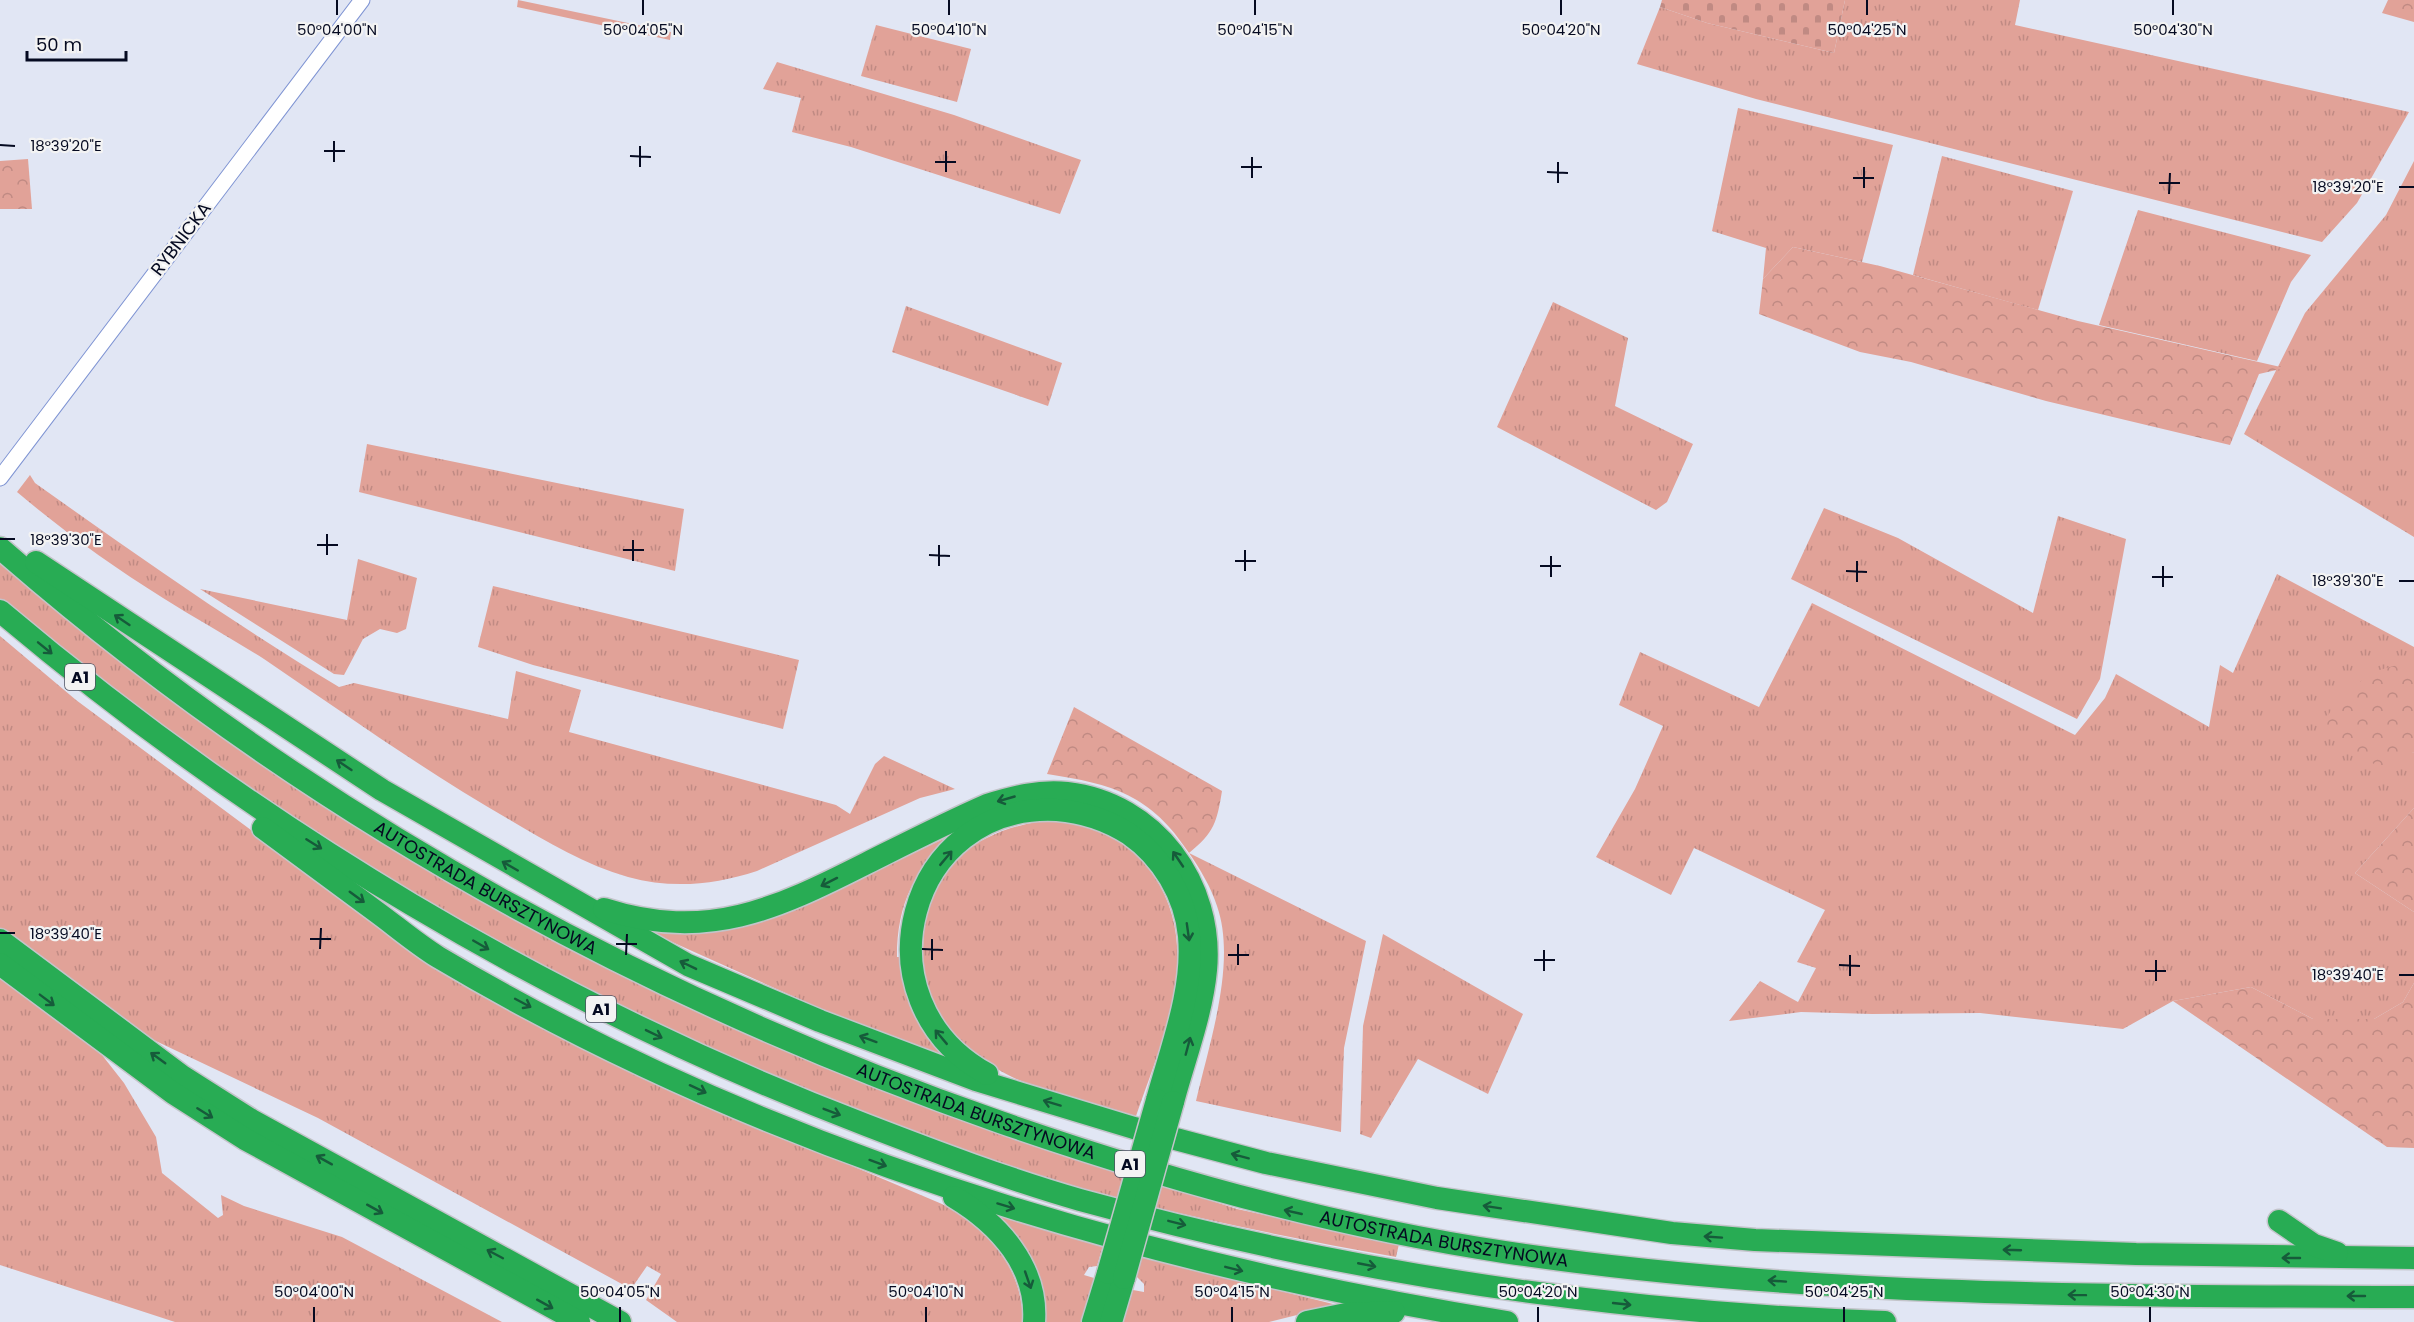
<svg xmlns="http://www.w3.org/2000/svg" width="2414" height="1322" font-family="Poppins,sans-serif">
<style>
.grass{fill:url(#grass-tufts)}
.forest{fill:url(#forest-crowns)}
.cemetery{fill:url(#cemetery-stones)}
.garden{fill:#e1a298}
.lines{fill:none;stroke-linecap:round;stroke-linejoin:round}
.tertiary-casing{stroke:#7f94d3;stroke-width:17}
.motorway-casing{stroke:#c3c4ca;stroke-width:25}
.tertiary{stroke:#fff;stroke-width:15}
.motorway{stroke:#28ac54;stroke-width:22}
.motorway-bridge-casing{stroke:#c3c4ca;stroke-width:25;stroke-linecap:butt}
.motorway-bridge{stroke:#28ac54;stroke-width:22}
.oneway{stroke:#165b3a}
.ticks{fill:none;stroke:#050a21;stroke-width:2}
.labels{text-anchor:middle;stroke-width:4.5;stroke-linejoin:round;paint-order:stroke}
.shield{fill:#f3f3f3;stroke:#4c5060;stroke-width:1.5}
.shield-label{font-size:16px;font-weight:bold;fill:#050a21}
.street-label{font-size:18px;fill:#050a21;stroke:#f3f3f3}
.ticks-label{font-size:15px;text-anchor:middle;fill:#050a21;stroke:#f3f3f3;stroke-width:4.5;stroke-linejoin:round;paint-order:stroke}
</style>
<defs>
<pattern id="grass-tufts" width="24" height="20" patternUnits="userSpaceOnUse" patternTransform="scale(1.5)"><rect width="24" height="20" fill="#e1a298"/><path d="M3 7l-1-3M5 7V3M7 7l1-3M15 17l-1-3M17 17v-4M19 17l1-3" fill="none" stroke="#c08a83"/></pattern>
<pattern id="forest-crowns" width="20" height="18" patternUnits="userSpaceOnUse" patternTransform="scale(1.5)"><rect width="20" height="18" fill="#e1a298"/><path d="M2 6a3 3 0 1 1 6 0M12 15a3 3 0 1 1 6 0" fill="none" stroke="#c08a83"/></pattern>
<pattern id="cemetery-stones" width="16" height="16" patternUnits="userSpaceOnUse" patternTransform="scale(1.5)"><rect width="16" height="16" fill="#e1a298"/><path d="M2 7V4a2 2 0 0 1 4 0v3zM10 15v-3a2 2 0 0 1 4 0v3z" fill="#c08a83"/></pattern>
</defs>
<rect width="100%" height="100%" fill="#e1e6f4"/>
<g class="grass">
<path d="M1845,0H2020L2015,25L2409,112L2357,203L2322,242L1756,99L1637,64L1660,7L1707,23L1834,53Z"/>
<path d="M876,25L971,49L957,102L861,76Z"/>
<path d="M777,62L954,115L1081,160L1060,214L851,147L792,132L801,98L763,89Z"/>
<path d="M1738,108L1893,145L1862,262L1793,247L1763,279L1766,248L1712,231Z"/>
<path d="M1942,156L2073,191L2038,310L1913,275Z"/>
<path d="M2414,161V537L2244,434L2305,313L2386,215Z"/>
<path d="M2138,210L2311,255L2291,282L2257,361L2099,325Z"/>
<path d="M1553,302L1628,338L1615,406L1693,444L1667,502L1656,510L1497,427Z"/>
<path d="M906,306L1062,363L1048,406L892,352Z"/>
<path d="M367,444L684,509L675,571L359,492Z"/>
<path d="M30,475L35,483C135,554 234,624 339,687L354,683L508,719L516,671L581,690L569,732L836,805L850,814L875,764L884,756L955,789L920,798L757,871C714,885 672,889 628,877C586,865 547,842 510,820C425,771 345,714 264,659C231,638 196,619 163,598C112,566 63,531 17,492Z"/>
<path d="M1824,508L1898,538L2033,613L2058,516L2126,539L2100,679L2077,719L1791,579Z"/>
<path d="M358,559L417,578L406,629L397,633L380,629L363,639L344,675L334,674L200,589L347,620Z"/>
<path d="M0,560L547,935L701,1013L848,1075L1058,1151L1237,1209L1399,1244L1396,1257C1252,1231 1107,1201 969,1154C615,1031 288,838 0,599Z"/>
<path d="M2277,574L2414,647V663H2404L2411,753L2414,752V808L2355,873L2414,912V983L2403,1002L2374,1019H2313L2251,987L2173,1001L2123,1029L1980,1013L1872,1014L1801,1012L1729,1021L1760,981L1798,1002L1816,968L1797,962L1825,910L1694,848L1671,895L1596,857L1635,789L1663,726L1619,705L1640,652L1759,707L1812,603L2075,735L2105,698L2116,674L2209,727L2220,665L2233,673Z"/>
<path d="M493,586L799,660L783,729L533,665L478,647Z"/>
<path d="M0,636L76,700L438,969L578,1045L666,1087L942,1204C989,1230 1022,1266 1023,1322H677L646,1300L661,1274L647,1266L631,1289L318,1118L141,1034L0,928Z"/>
<path d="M1054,820C1095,825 1131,840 1154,876C1204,951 1162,1040 1136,1116C1092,1103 1036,1092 997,1069C980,1059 961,1043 947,1029C926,1009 921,975 923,948C924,937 923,923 926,912C940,852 999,824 1054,820Z"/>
<path d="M954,834C915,869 897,903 897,957H901C907,1001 917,1019 942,1056L828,1012L643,929H726L759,922L798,907Z"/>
<path d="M1189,853L1366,941L1344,1048L1341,1132L1196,1101C1209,1044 1237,963 1217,906C1211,887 1200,869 1189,853Z"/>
<path d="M1383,934L1523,1014L1488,1094L1418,1059L1371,1138L1360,1134L1363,1026Z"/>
<path d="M0,976L102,1055L124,1083L156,1137L162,1173L218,1218L223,1215L221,1195L244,1206L342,1237L502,1322H175L0,1265Z"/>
<path d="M995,1212L1103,1246L1097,1266L1089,1267L1084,1275L1094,1278L1082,1322H1043L1031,1260L1017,1237Z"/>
<path d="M1142,1256L1337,1305L1269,1322H1123L1133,1290L1144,1292V1284L1136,1276Z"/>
</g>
<g class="forest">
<path d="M2388,0H2414V22L2382,13Z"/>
<path d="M28,159L32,209H0V161Z"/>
<path d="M1793,247L1880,266L2078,321L2285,368L2259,374L2230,445L2046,401L1911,362L1860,352L1759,314L1763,279Z"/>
<path d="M2404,663H2414V752L2382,769L2320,730L2339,696L2376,671Z"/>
<path d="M1074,707L1222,791C1217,822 1214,833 1189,853C1151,795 1113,784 1047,774Z"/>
<path d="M2414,808V912L2355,873Z"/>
<path d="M2414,983V1148L2387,1147L2173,1001L2251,987L2313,1019H2374L2403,1002Z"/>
</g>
<path class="cemetery" d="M1662,0H1845L1834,53L1707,23L1660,7Z"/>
<path class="garden" d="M518,0L671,32L670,40L517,7Z"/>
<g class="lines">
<g class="tertiary-casing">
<path id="tertiary" d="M0,478L362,0"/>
</g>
<g class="motorway-casing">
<g id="motorway">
<path id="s1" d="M0,548C294,805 632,993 1000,1122C1164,1179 1331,1226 1504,1252C1805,1297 2110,1296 2414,1297"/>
<path d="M36,562L382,790L688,965L820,1021L976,1080L1134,1128L1266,1163L1437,1198L1672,1233L1755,1240L2136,1254L2414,1258"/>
<path d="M0,611C258,829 550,1004 866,1125C936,1152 1007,1179 1080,1200C1343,1272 1612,1313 1885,1322"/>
<path d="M263,828C301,856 339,884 378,913C397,927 417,944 438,957C765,1151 1134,1262 1507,1322"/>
<path d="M604,909C707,942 776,909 867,863C907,843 946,823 987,805C1013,797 1039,790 1067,793C1155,803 1214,884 1206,970C1202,1014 1184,1060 1173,1102"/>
<path d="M0,940L182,1076L253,1121L620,1322"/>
<path d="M0,964L173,1093L245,1139L579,1322"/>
<path d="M987,1074C854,1001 907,802 1057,810C1083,812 1107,820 1129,834C1162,857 1185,895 1189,936C1194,991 1171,1048 1157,1100"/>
<path d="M954,1197C999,1224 1038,1267 1034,1322"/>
<path d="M2279,1221L2314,1245L2337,1253"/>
<path d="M1093,1322L1108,1273"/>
<path d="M1111,1322L1124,1278"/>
<path d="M1307,1322L1346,1314L1394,1312"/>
</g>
</g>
<use href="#tertiary" class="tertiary"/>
<use href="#motorway" class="motorway"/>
<g class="motorway-bridge-casing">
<g id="motorway-bridge">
<path d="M1108,1273L1157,1100"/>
<path d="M1124,1278L1173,1102"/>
</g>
</g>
<use href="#motorway-bridge" class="motorway-bridge"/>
</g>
<defs><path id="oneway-shaft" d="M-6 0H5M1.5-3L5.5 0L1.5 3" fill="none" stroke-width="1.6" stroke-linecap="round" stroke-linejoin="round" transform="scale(1.5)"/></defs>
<g class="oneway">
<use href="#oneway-shaft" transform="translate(122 620) rotate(-146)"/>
<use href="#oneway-shaft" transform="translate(45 648) rotate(39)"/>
<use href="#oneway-shaft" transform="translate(344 765) rotate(-146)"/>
<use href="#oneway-shaft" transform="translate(1006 799) rotate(164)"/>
<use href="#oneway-shaft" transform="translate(314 844) rotate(32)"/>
<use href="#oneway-shaft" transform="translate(946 858) rotate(-50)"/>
<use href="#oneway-shaft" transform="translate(1178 859) rotate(-124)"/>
<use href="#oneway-shaft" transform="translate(510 866) rotate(-150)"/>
<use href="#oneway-shaft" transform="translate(829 882) rotate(153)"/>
<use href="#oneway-shaft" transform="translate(357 897) rotate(36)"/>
<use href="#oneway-shaft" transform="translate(1188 932) rotate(82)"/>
<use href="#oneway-shaft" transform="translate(481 945) rotate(30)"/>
<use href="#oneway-shaft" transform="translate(688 965) rotate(-154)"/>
<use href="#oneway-shaft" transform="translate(47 1000) rotate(37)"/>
<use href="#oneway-shaft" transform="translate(523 1003) rotate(28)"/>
<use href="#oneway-shaft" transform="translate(654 1034) rotate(26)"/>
<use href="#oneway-shaft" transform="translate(941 1037) rotate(-130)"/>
<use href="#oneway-shaft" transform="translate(868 1039) rotate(-160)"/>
<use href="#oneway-shaft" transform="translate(1188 1046) rotate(-75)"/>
<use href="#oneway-shaft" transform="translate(158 1058) rotate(-144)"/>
<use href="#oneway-shaft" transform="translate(698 1089) rotate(25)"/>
<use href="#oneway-shaft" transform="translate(1052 1103) rotate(-163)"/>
<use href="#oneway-shaft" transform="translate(832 1112) rotate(21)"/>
<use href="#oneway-shaft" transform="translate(205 1113) rotate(32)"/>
<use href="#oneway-shaft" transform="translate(1240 1156) rotate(-165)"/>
<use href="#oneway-shaft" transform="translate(324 1160) rotate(-151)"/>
<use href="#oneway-shaft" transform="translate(878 1163) rotate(20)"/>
<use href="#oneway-shaft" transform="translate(1006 1206) rotate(17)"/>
<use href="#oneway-shaft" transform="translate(1492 1207) rotate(-171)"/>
<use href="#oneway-shaft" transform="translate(375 1209) rotate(29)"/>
<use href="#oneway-shaft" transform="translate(1293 1212) rotate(-167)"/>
<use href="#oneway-shaft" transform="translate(1177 1223) rotate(14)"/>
<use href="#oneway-shaft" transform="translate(1713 1237) rotate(-176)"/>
<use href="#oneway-shaft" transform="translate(2012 1250) rotate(-178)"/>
<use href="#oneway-shaft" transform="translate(495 1254) rotate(-152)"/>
<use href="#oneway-shaft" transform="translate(2291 1258) rotate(-180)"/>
<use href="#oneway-shaft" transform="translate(1367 1265) rotate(11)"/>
<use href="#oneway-shaft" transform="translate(1234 1269) rotate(14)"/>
<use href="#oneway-shaft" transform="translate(1028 1280) rotate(71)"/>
<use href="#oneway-shaft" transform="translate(1777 1281) rotate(-176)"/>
<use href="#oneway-shaft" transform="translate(2077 1295) rotate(-179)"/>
<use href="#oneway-shaft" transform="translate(2356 1296) rotate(-180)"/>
<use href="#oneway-shaft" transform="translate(545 1304) rotate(29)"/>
<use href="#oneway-shaft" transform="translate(1622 1304) rotate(6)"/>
</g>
<path class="ticks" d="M337,15V0M643,15V0M949,15V0M1255,15V0M1561,15V0M1867,15V0M2173,15V0M0,145L15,146M324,151H345M630,156L651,157M334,162V141M935,162H956M640,167V146M1241,167H1262M946,172V151M1547,172L1568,173M1252,178V157M1853,178H1874M1558,183V162M2159,183H2180M2399,187H2414M1864,188V167M2169,194L2170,173M0,539H15M317,545H338M623,550H644M327,555V534M929,555L950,556M633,561V540M1235,561H1256M939,566V545M1540,566H1561M1245,571V550M1846,571L1867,572M1551,577V556M2152,577H2173M2399,581H2414M1857,582V561M2163,587V566M0,933H15M310,939H331M616,944H637M320,949L321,928M922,949L943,950M626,955L627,934M1228,955H1249M932,960V939M1534,960H1555M1238,965V944M1839,965L1860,966M1544,971V950M2145,971H2166M2399,975H2414M1850,976V955M2156,981V960M314,1322V1307M620,1322V1307M926,1322V1307M1232,1322V1307M1538,1322V1307M1844,1322V1307M2150,1322V1307"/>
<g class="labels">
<g class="shield">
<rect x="65" y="664" width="30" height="26" rx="4.5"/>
<rect x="586" y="996" width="30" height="26" rx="4.5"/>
<rect x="1115" y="1151" width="30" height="26" rx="4.5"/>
</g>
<g class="shield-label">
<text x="80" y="683">A1</text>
<text x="601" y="1015">A1</text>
<text x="1130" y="1170">A1</text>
</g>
<g class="street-label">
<text transform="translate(181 239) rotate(-53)" y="6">RYBNICKA</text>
<text dy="6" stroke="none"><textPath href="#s1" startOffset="594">AUTOSTRADA BURSZTYNOWA</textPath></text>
<text dy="6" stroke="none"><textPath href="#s1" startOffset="1134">AUTOSTRADA BURSZTYNOWA</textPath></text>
<text dy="6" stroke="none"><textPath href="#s1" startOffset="1620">AUTOSTRADA BURSZTYNOWA</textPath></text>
</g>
</g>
<g class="ticks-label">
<text x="337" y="35">50°04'00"N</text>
<text x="643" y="35">50°04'05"N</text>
<text x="949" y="35">50°04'10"N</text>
<text x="1255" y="35">50°04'15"N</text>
<text x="1561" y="35">50°04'20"N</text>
<text x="1867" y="35">50°04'25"N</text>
<text x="2173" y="35">50°04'30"N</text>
<text x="66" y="151">18°39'20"E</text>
<text x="2348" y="192">18°39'20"E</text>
<text x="66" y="545">18°39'30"E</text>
<text x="2348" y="586">18°39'30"E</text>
<text x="66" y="939">18°39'40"E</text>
<text x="2348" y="980">18°39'40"E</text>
<text x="314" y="1297">50°04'00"N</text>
<text x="620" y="1297">50°04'05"N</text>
<text x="926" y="1297">50°04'10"N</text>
<text x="1232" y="1297">50°04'15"N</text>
<text x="1538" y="1297">50°04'20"N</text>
<text x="1844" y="1297">50°04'25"N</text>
<text x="2150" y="1297">50°04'30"N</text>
</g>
<path d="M27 51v9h99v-9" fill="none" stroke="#050a21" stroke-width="3"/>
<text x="36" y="51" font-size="18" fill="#050a21" stroke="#f3f3f3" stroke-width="4.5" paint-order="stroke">50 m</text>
</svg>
